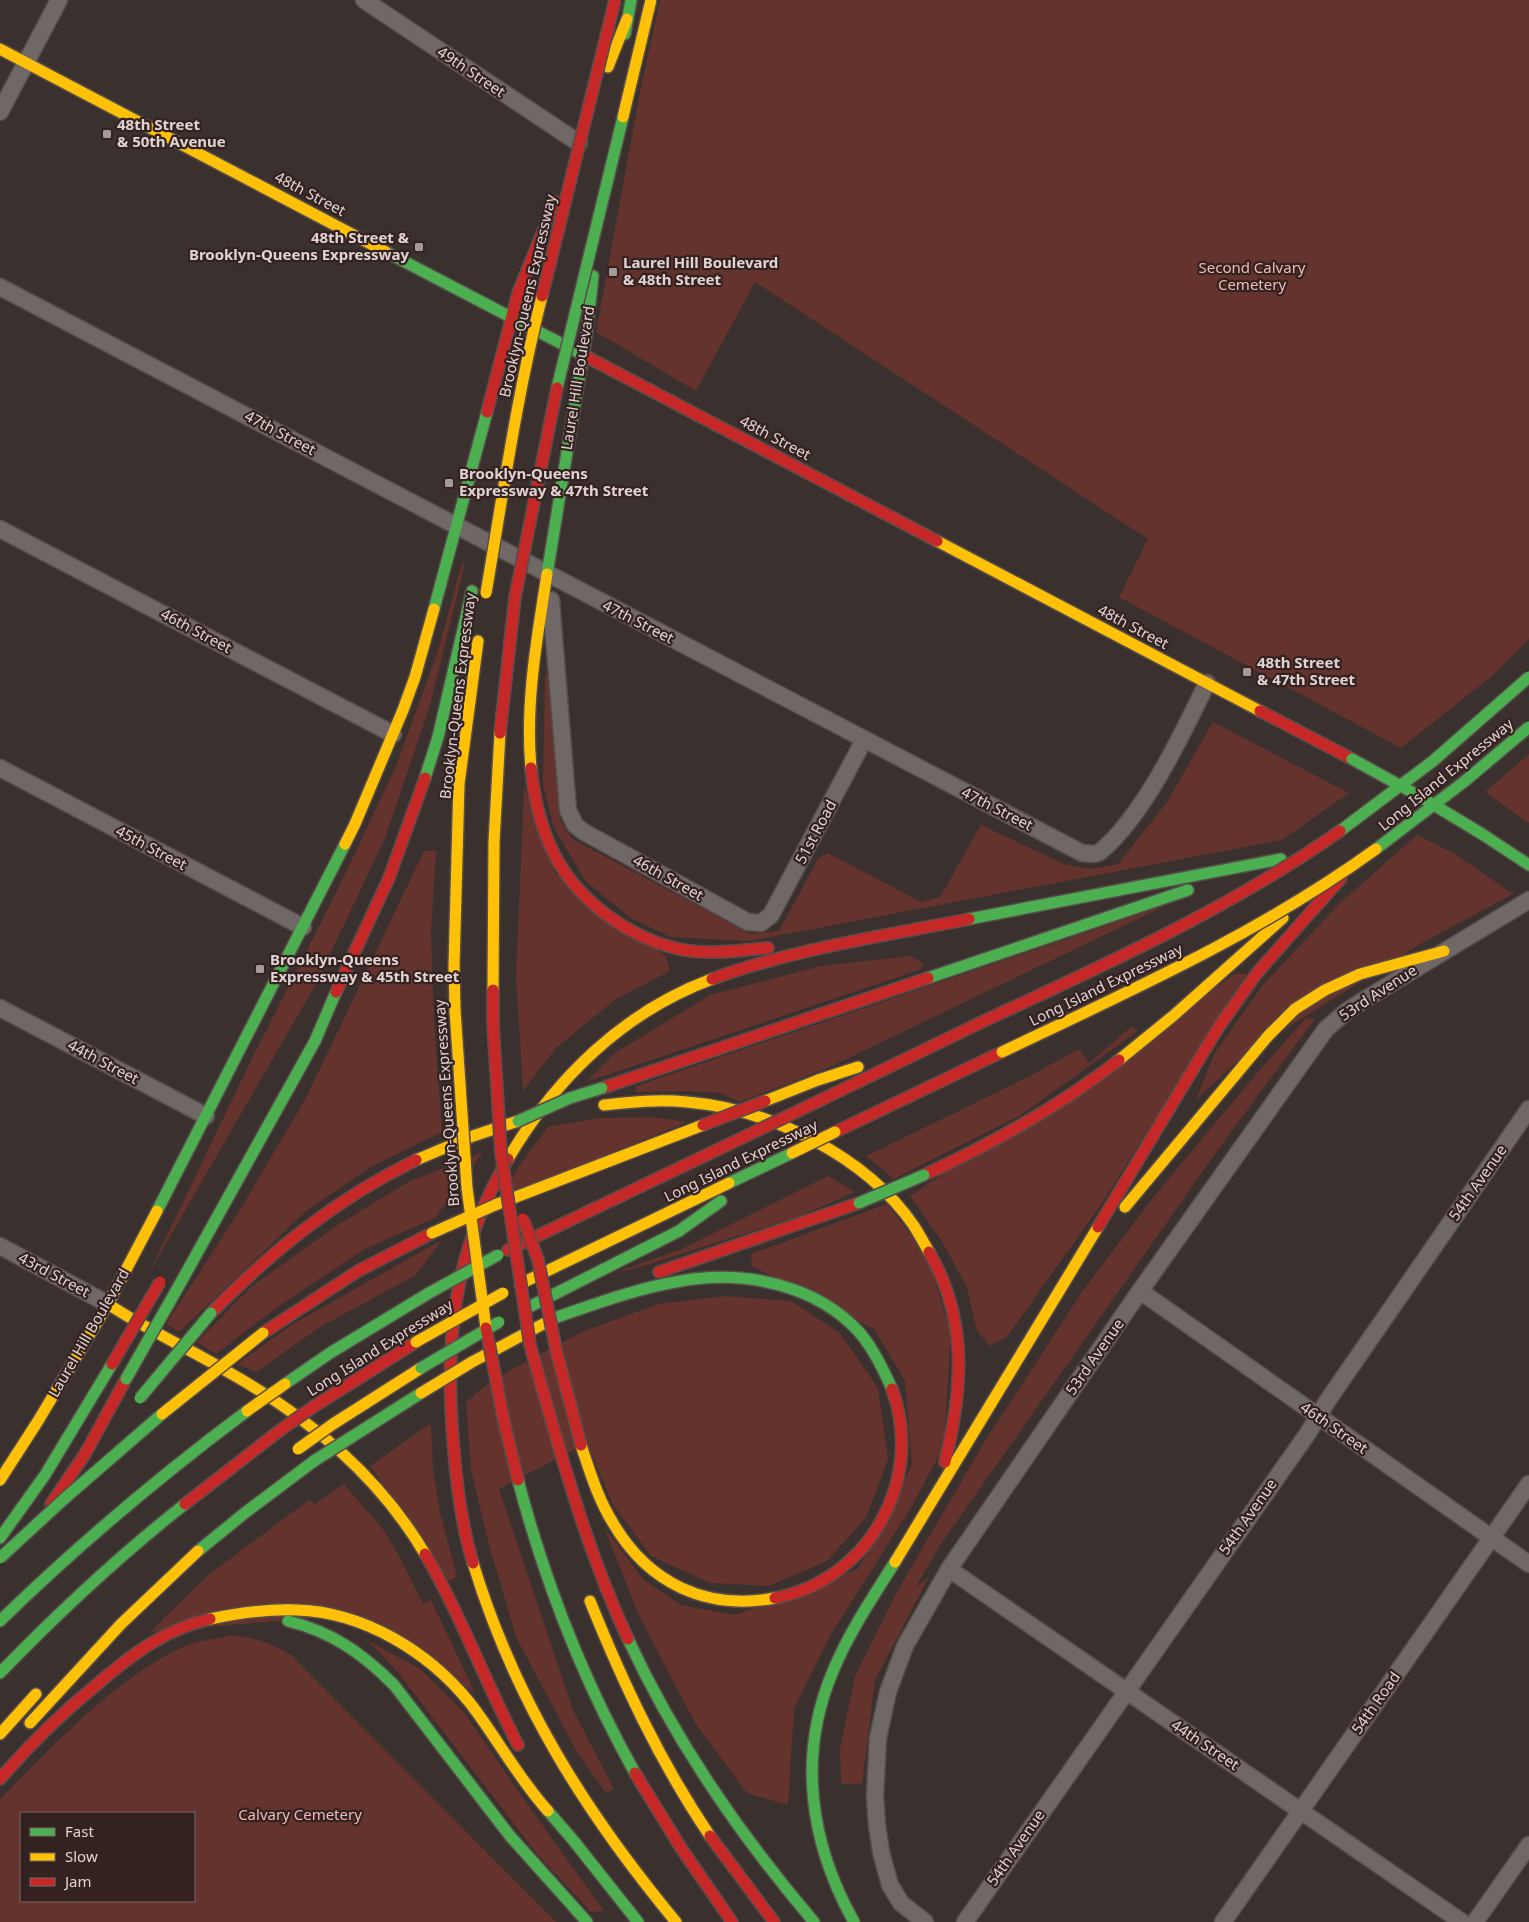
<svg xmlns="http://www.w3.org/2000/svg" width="1529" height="1922" font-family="'Noto Sans',sans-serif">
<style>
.green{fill:#64332d;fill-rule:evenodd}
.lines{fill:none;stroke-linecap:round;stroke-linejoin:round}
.street-casing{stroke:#564d4c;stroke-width:19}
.fast-casing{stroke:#564d4c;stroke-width:14}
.slow-casing{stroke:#564d4c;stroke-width:14}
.jam-casing{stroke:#564d4c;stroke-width:14}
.street{stroke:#706867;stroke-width:16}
.fast{stroke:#4caf50;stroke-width:11}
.slow{stroke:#ffc107;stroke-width:11}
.jam{stroke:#c62828;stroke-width:11}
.fast-bridge-casing{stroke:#564d4c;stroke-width:14;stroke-linecap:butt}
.slow-bridge-casing{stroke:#564d4c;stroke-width:14;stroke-linecap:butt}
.jam-bridge-casing{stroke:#564d4c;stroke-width:14;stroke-linecap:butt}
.fast-bridge{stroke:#4caf50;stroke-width:11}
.slow-bridge{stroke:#ffc107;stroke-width:11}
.jam-bridge{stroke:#c62828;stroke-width:11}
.poi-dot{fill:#a69a99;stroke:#342220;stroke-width:2}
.labels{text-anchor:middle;stroke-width:4.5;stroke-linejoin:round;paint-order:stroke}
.street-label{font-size:15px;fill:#e0d3d2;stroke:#342220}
.poi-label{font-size:15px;font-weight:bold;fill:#e0d3d2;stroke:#342220;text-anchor:start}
.park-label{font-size:15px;fill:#f0bbb4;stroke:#342220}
</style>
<rect width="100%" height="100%" fill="#3a302e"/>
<g class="green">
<path d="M660,0H1529V639L1492,676L1401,748L1119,597L1148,539L755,282L696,391L596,332L641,87Z"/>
<path d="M465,563L429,709L385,838L316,984L149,1273L252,1058L335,895L396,766L438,651L461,566Z"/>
<path d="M549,668L560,819L572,839L751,934L779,931L818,859L828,853L921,902L940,897L981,825L1064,864L1091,869L1118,864L1167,802L1213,722L1349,793L1282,840L750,941L670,937L631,918L586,882L554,828L543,785L545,678Z"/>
<path d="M1529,754V823L1485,792Z"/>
<path d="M524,787L556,874L666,956L670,971L616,999L556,1048L523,1091L516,977Z"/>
<path d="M1417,835L1455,854L1513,894L1422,943L1244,1055L1196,1100L1214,1054L1262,986L1340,903Z"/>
<path d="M424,851H436L431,933L434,1021L442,1132L369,1168L305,1212L179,1332L166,1324L238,1213L305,1100Z"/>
<path d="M1169,904L832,1066L740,1102L720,1093L684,1091L635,1092L636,1086Z"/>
<path d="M911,956L923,963L922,969L586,1082L615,1053L710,995L821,966Z"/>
<path d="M1235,974H1247L1102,1203L1007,1337L990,1346L977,1331L966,1285L941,1240L910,1196Z"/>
<path d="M1306,1018L1315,1019L1222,1144L941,1544L915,1588L929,1577L875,1680L862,1784H841L840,1749L855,1676L898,1590L985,1441L1082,1292L1155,1195L1258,1072Z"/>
<path d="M1131,1027L1138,1031L1021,1115L894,1179L866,1156L1024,1079L1079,1049L1089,1063Z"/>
<path d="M652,1117L687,1122L499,1199L520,1165L548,1127L600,1118Z"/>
<path d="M483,1152L435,1218L365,1249L279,1306L216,1354L197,1342L251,1287L336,1226L408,1182Z"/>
<path d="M828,1176L855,1192L800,1216L634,1269L616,1272L682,1249Z"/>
<path d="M887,1204L927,1256L951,1332L944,1446L909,1511L830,1636L794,1709L788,1805L747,1793L695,1723L639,1616L604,1527L643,1579L681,1605L735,1615L858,1569L912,1465L905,1381L874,1329L752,1266L751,1254Z"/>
<path d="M442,1240L416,1275L320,1327L256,1372L237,1364L293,1324Z"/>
<path d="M725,1296L791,1301L840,1333L878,1388L888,1459L866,1518L827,1561L769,1586L710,1583L651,1556L613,1505L587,1443L499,1489L573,1710L614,1789L606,1793L578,1754L516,1637L488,1541L471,1469L466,1402L491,1381L582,1332L658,1304Z"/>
<path d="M431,1423L433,1469L440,1513L457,1577L449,1581L370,1466Z"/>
<path d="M344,1484L382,1528L397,1552L423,1604L431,1600L475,1693L359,1614L150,1632L206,1577L309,1500L315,1504Z"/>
<path d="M233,1635C258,1639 270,1642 291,1655L556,1922H0V1799C52,1747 117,1676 185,1646C199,1640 218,1639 233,1635ZM21,1813H194V1901H21Z"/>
<path d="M368,1641L419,1668L464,1712L518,1791L604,1911L591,1912L537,1854L397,1671Z"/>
</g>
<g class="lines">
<g class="street-casing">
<g id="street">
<path d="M364,0L579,143"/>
<path d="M0,112L59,0"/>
<path d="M0,287L1082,853L1094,854L1100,852C1144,815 1182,735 1207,683"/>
<path d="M0,529L393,734"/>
<path d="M551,600L568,810L575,825L584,832L748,922L761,923L771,915L864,740"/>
<path d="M0,768L303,927"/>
<path d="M0,1008L206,1116"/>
<path d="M0,1246L108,1304"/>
<path d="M1140,1291L1529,1564"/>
<path d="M949,1569L1462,1922"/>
<path d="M925,1922L901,1903L890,1885L881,1852L877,1825L875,1796L878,1738L888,1692L905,1646L949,1569L1140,1291L1326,1029L1347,1011L1364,1000L1529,900"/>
<path d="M965,1922L1308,1433L1328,1400L1529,1109"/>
<path d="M1223,1922L1529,1484"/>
<path d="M1475,1922L1529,1845"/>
</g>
</g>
<g class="fast-casing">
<g id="fast">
<path d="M625,34L631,0"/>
<path d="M386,252L587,357"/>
<path d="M547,574L587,331L593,276"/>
<path d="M434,609L487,412"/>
<path d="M425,778L438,737L472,591"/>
<path d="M1482,834L1529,865"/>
<path d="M969,919L1281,859"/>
<path d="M928,978L1188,890"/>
<path d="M729,1183L792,1153"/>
<path d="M157,1211L345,844"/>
<path d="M181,1282L315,1041L336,992"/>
<path d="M525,1309L679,1231L721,1201"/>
<path d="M557,1317C598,1303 638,1288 681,1281C743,1270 816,1284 860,1333C874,1350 883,1369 892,1389"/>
<path d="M285,1384L330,1353L429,1293"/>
<path d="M350,1438L421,1393"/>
<path d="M518,1480C545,1583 583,1680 635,1773"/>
<path d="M0,1538L45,1475L112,1364"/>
<path d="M198,1551L246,1512L314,1461"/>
<path d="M0,1621C78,1545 160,1476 247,1411"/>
<path d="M288,1621C332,1632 362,1653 394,1685L510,1836L587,1922"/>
<path d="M628,1639C676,1743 740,1835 814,1922"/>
<path d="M0,1673C58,1613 119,1556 185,1504"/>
<path d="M548,1811L573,1840L638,1922"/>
<path d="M854,1922C810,1843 797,1756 833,1671C849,1632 873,1597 895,1562"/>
</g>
</g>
<g class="slow-casing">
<g id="slow">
<path d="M0,49L386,252"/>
<path d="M608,67L627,19"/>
<path d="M937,541L1260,711"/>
<path d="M531,768C525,704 537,638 547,574"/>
<path d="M345,844L355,824L403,710L415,677L434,609"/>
<path d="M493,990L494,842L500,733"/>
<path d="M455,1010L454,966L459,784L478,641"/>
<path d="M1119,1060L1173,1016L1283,918"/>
<path d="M765,1101L818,1080L858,1067"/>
<path d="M604,1105C632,1102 659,1099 687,1102C770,1109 866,1156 914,1226C919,1234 924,1243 929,1252"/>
<path d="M508,1159C555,1079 623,1012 712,979"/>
<path d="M416,1160L473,1136L518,1121"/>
<path d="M495,1205L703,1125"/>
<path d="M1125,1207L1268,1036L1295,1009L1325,990L1360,974L1444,951"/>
<path d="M520,1284L729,1183"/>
<path d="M108,1304C147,1330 190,1349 230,1373C308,1417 379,1476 425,1554"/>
<path d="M472,1362L545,1323"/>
<path d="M333,1424L421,1368"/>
<path d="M581,1445C590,1472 598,1499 613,1523C648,1583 706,1611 775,1598"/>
<path d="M0,1480L38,1421L108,1304L157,1211"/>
<path d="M895,1562L1098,1227"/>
<path d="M473,1563C515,1701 585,1812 676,1922"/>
<path d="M590,1601C623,1683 660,1762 710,1836"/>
<path d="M210,1619C238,1613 268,1609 297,1610C364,1612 429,1652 470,1703C497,1738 518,1778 548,1811"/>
<path d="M30,1723L121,1624L198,1551"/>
<path d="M0,1734L36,1694"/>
</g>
</g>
<g class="jam-casing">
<g id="jam">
<path d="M587,357L937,541"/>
<path d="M487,412L518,293L555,202"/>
<path d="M1260,711L1352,759"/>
<path d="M500,733L515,597"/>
<path d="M531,768C534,799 541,829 555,856C580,903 632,940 684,950C712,955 740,950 768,948"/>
<path d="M712,979C794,949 883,936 969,919"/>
<path d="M336,992L389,878L425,778"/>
<path d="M602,1088L928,978"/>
<path d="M796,1112L986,1020"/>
<path d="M835,1132L1002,1052"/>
<path d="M924,1175C993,1143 1059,1107 1119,1060"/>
<path d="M1098,1227L1218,1028L1257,973L1341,878"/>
<path d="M508,1250L748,1135"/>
<path d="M929,1252C968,1319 963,1389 945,1462"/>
<path d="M659,1272L859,1203"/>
<path d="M211,1313C273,1250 336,1199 416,1160"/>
<path d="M263,1333L358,1271L432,1233"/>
<path d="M530,1345C558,1444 584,1545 628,1639"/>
<path d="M313,1407L416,1342"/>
<path d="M51,1504L85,1454L126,1379"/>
<path d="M185,1504L279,1431"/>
<path d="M425,1554C461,1615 485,1682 518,1745"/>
<path d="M473,1563C462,1527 457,1489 454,1451C444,1344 452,1254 508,1159"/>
<path d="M775,1598C870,1580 925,1479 892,1389"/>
<path d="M635,1773L681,1848L732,1922"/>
<path d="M0,1779C29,1745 61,1714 95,1686C130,1656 164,1629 210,1619"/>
<path d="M710,1836L774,1922"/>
</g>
</g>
<use href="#street" class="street"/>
<use href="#fast" class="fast"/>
<use href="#slow" class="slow"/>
<use href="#jam" class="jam"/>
<g class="fast-bridge-casing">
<g id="fast-bridge">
<path d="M557,388L623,117"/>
<path d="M1352,759L1419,796L1482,834"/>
<path d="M1340,831L1433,761L1529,677"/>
<path d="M1376,849L1465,781L1529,727"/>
<path d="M518,1121L570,1098L602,1088"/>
<path d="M859,1203L924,1175"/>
<path d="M429,1293L498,1255"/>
<path d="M421,1368L499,1322"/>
<path d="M126,1379L181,1282"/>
<path d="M140,1398L211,1313"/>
<path d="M314,1461L350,1438"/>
<path d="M0,1558L64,1499L162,1414"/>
</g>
</g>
<g class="slow-bridge-casing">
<g id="slow-bridge">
<path d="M623,117L651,0"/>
<path d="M486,593C503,494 517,394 542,296"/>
<path d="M455,1010L467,1188L486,1328"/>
<path d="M1002,1052C1130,991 1260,933 1376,849"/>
<path d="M792,1153L835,1132"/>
<path d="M432,1233L495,1205"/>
<path d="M416,1342L503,1293"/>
<path d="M421,1393L472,1362"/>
<path d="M247,1411L285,1384"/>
<path d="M162,1414L263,1333"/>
<path d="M298,1449L333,1424"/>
</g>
</g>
<g class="jam-bridge-casing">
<g id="jam-bridge">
<path d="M542,296L615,0"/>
<path d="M515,597L557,388"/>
<path d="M493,990V1024L501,1153L530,1345"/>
<path d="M986,1020C1107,964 1230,908 1340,831"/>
<path d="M703,1125L765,1101"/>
<path d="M748,1135L796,1112"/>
<path d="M523,1219L538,1260L557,1354L581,1445"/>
<path d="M486,1328L504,1422L518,1480"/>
<path d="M112,1364L160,1282"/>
<path d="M279,1431L313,1407"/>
</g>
</g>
<use href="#fast-bridge" class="fast-bridge"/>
<use href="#slow-bridge" class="slow-bridge"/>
<use href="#jam-bridge" class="jam-bridge"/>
</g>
<g class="poi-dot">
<rect x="102" y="129" width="10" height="10" rx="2.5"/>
<rect x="414" y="242" width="10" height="10" rx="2.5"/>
<rect x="608" y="267" width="10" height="10" rx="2.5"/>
<rect x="444" y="478" width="10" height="10" rx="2.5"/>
<rect x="1242" y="667" width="10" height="10" rx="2.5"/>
<rect x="255" y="964" width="10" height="10" rx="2.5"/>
</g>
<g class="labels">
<g class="street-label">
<text transform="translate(471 72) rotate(34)" y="5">49th Street</text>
<text transform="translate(310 194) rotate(28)" y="5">48th Street</text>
<text transform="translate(528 296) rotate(-77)" y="5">Brooklyn-Queens Expressway</text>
<text transform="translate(578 378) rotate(-81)" y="5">Laurel Hill Boulevard</text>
<text transform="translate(280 433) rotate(28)" y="5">47th Street</text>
<text transform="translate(775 438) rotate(28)" y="5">48th Street</text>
<text transform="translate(638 622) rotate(27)" y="5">47th Street</text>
<text transform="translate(1133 627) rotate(28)" y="5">48th Street</text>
<text transform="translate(196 631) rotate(28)" y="5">46th Street</text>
<text transform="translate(458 696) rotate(-83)" y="5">Brooklyn-Queens Expressway</text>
<text transform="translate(1446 775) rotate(-39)" y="5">Long Island Expressway</text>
<text transform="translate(997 809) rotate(27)" y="5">47th Street</text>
<text transform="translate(816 832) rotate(-62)" y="5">51st Road</text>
<text transform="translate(151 848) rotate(28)" y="5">45th Street</text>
<text transform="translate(668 878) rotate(29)" y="5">46th Street</text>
<text transform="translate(1106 985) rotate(-26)" y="5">Long Island Expressway</text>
<text transform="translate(1378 993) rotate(-33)" y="5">53rd Avenue</text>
<text transform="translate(103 1062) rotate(28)" y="5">44th Street</text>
<text transform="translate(447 1103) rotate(-94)" y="5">Brooklyn-Queens Expressway</text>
<text transform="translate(741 1161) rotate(-26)" y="5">Long Island Expressway</text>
<text transform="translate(1478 1183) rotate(-55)" y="5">54th Avenue</text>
<text transform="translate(54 1275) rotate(28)" y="5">43rd Street</text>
<text transform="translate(89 1333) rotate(-60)" y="5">Laurel Hill Boulevard</text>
<text transform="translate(380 1348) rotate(-32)" y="5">Long Island Expressway</text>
<text transform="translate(1095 1357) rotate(-55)" y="5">53rd Avenue</text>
<text transform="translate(1334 1428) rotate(35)" y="5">46th Street</text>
<text transform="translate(1248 1517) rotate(-55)" y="5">54th Avenue</text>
<text transform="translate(1376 1703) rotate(-55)" y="5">54th Road</text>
<text transform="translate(1205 1745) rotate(34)" y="5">44th Street</text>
<text transform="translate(1016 1848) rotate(-55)" y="5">54th Avenue</text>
</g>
<g class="poi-label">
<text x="117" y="130">48th Street<tspan x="117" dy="17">&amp; 50th Avenue</tspan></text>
<text x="409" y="243" text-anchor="end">48th Street &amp;<tspan x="409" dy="17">Brooklyn-Queens Expressway</tspan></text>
<text x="623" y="268">Laurel Hill Boulevard<tspan x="623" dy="17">&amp; 48th Street</tspan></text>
<text x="459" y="479">Brooklyn-Queens<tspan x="459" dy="17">Expressway &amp; 47th Street</tspan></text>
<text x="1257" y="668">48th Street<tspan x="1257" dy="17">&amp; 47th Street</tspan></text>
<text x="270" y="965">Brooklyn-Queens<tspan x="270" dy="17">Expressway &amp; 45th Street</tspan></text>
</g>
<g class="park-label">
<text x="1252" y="273">Second Calvary<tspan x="1252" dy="17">Cemetery</tspan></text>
<text x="300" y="1820">Calvary Cemetery</text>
</g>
</g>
<rect x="20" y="1812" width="175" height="90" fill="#342220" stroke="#796967"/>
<rect x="30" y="1828" width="25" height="8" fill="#4caf50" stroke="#796967"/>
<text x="65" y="1837" font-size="15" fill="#e0d3d2">Fast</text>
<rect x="30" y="1853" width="25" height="8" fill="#ffc107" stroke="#796967"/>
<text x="65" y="1862" font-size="15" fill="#e0d3d2">Slow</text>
<rect x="30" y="1878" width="25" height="8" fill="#c62828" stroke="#796967"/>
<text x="65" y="1887" font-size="15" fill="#e0d3d2">Jam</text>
</svg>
